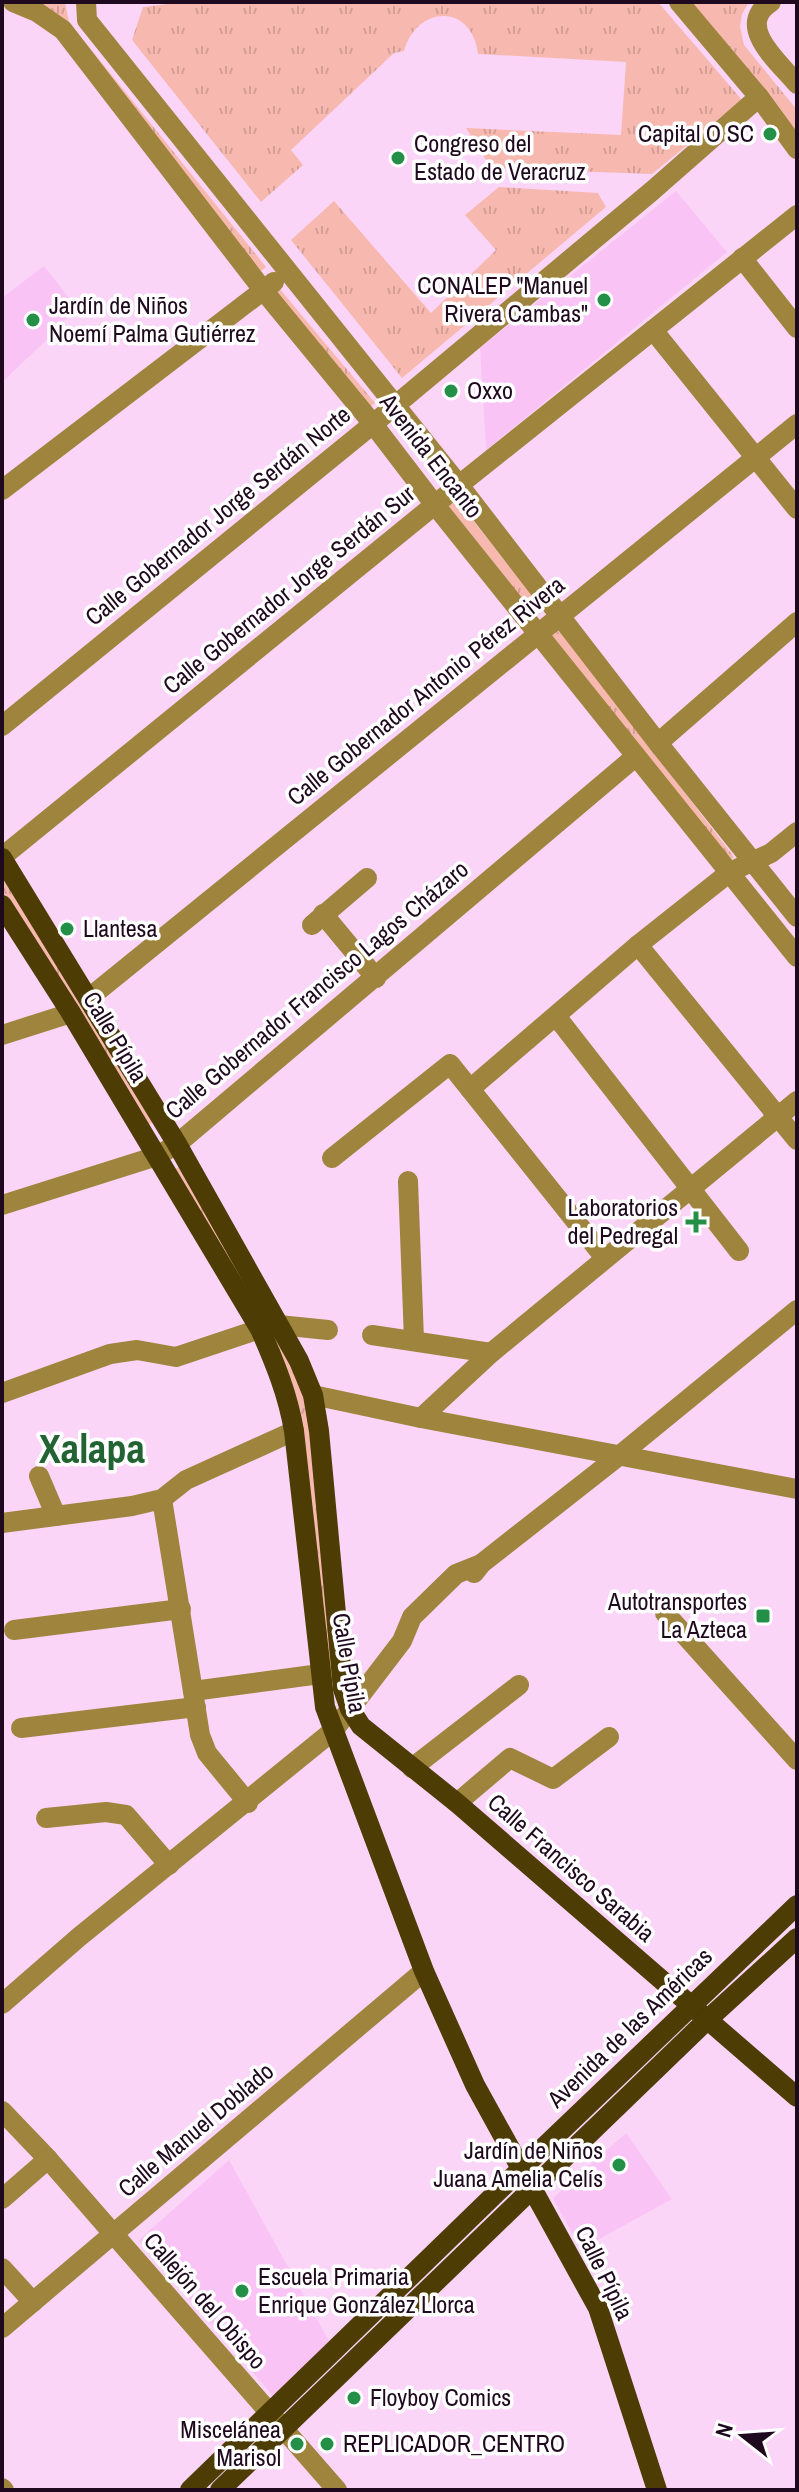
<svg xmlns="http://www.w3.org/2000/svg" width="799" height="2492" font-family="'Archivo Narrow',sans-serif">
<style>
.built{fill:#fac3f5}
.grass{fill:url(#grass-tufts)}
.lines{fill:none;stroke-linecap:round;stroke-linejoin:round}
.minor{stroke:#9e843d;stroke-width:20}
.major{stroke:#4d3c03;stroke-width:20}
.poi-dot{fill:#248f47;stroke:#fff;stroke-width:3}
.labels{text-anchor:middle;stroke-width:7;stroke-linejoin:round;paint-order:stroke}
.poi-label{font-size:24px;fill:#1f091e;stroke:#fff;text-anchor:start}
.street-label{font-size:24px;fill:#1f091e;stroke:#fff}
.town-label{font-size:40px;font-weight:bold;fill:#226334;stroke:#fff}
</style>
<defs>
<pattern id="grass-tufts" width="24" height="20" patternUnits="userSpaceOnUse" patternTransform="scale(2)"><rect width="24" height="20" fill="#f7b9af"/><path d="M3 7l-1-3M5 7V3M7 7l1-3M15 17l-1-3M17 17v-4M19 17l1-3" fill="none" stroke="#d39e96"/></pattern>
</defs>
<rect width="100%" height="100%" fill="#fbd5f7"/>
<g class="built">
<path d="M676,191L727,252L486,450L480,348Z"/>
<path d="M44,266L76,307L53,334L2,382V298Z"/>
<path d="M626,2133L672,2199L581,2249L553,2198Z"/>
<path d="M229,2160L329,2341L273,2396L139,2240Z"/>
</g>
<g class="grass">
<path d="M43,2H65L69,22L266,267L252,278L54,31L23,5Z"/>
<path d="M184,2H658L742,100L652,174L491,168L466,128L621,135L626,62L478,54C472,3 417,5 404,51L394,53L291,150L303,165L261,202L132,40L143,7Z"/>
<path d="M685,2H749L742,14L740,27L744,45L797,110V143Z"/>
<path d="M499,187L598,193L606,207L402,378L291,240L334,201L431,313L496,250L465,215Z"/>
<path d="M279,288L375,403L361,414L267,297Z"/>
<path d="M457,500L544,610L530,622L439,513Z"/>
<path d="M555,623L734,857L719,870L540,635Z"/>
<path d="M2,873L157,1120L148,1125L2,891Z"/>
<path d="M182,1165L272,1321L306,1401L338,1683L328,1684L304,1448L175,1169Z"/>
</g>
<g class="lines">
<g class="minor">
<path d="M13,2L37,12L63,30L263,290L373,424L435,505L797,957"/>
<path d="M86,2L87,20L459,485L658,743L797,917"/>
<path d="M679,2L759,97L797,149"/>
<path d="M771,2C734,26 779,62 797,84"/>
<path d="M742,258L797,328"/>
<path d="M653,330L797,509"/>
<path d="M2,490L274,282"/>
<path d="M2,726L373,424L652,191L759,97"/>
<path d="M658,743L797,622"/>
<path d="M2,857L459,485L797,215"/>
<path d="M323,914L376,978"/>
<path d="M312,925L367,878"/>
<path d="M638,945L797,1140"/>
<path d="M89,998L797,424"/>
<path d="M556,1016L739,1251"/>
<path d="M2,1035L71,1013"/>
<path d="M470,1089L638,945L730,872L771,853L797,832"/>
<path d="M332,1158L450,1064L605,1258"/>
<path d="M408,1181L414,1340"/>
<path d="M2,1205L157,1156L177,1144L635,757"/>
<path d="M279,1325L328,1330"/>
<path d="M372,1335L491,1353"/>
<path d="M2,1393L110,1354L137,1350L176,1357L260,1329"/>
<path d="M313,1395L421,1418L797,1489"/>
<path d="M421,1418L491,1353L797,1101"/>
<path d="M39,1476L56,1516"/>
<path d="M162,1499L200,1735L207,1753L248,1803"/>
<path d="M2,1523L132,1506L162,1499L186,1480L294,1431"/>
<path d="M474,1573L481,1564L620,1455L797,1310"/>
<path d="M665,1613L797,1760"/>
<path d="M14,1630L181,1609"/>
<path d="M193,1691L320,1674"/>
<path d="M21,1728L196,1707"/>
<path d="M412,1768L519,1685"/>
<path d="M457,1803L510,1758L553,1779L609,1737"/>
<path d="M46,1818L106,1812L126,1815L169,1865"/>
<path d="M2,2004L79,1937L334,1730L402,1641L412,1617L456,1574L481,1564"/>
<path d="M2,2111L48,2159L337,2490"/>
<path d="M2,2199L48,2159"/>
<path d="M2,2268L33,2302"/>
<path d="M2,2328L424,1971"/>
<path d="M2,2488L4,2490"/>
</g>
<g class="major">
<path d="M2,858L177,1144L299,1361L313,1395L319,1431L343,1689L350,1709L361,1726L457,1803L797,2097"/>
<path d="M2,905L71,1013L260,1329C275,1363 288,1395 294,1431L325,1707L424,1971L475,2085L598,2308L657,2490"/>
<path d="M190,2490L521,2169L797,1905"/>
<path d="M220,2490L706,2021L797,1938"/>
</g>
</g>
<g class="poi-dot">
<circle cx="770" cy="134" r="8"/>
<circle cx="398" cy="158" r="8"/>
<circle cx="604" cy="300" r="8"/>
<circle cx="33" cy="320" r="8"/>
<circle cx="451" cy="391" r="8"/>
<circle cx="67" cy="929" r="8"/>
<path d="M692 1210h8v8h8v8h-8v8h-8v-8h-8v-8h8z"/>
<rect x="755" y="1608" width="16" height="16" rx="4"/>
<circle cx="619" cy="2165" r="8"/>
<circle cx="242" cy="2291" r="8"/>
<circle cx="354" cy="2398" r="8"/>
<circle cx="297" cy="2444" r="8"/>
<circle cx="327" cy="2444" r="8"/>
</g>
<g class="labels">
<g class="poi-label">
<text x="754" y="142" text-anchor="end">Capital O SC</text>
<text x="414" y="152">Congreso del<tspan x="414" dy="28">Estado de Veracruz</tspan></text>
<text x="588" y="294" text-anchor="end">CONALEP "Manuel<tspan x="588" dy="28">Rivera Cambas"</tspan></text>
<text x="49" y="314">Jardín de Niños<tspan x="49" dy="28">Noemí Palma Gutiérrez</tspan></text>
<text x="467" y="399">Oxxo</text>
<text x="83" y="937">Llantesa</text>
<text x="678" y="1216" text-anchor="end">Laboratorios<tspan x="678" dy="28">del Pedregal</tspan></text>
<text x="747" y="1610" text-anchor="end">Autotransportes<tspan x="747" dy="28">La Azteca</tspan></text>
<text x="603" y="2159" text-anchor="end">Jardín de Niños<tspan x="603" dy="28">Juana Amelia Celís</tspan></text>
<text x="258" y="2285">Escuela Primaria<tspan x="258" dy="28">Enrique González Llorca</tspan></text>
<text x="370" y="2406">Floyboy Comics</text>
<text x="281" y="2438" text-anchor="end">Miscelánea<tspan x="281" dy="28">Marisol</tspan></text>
<text x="343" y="2452">REPLICADOR_CENTRO</text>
</g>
<g class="street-label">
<text transform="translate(431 456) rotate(52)" y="8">Avenida Encanto</text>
<text transform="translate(218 516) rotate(-39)" y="8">Calle Gobernador Jorge Serdán Norte</text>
<text transform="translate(289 590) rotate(-39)" y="8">Calle Gobernador Jorge Serdán Sur</text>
<text transform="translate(426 691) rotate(-39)" y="8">Calle Gobernador Antonio Pérez Rivera</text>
<text transform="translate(317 990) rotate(-40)" y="8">Calle Gobernador Francisco Lagos Cházaro</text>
<text transform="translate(115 1037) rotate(59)" y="8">Calle Pípila</text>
<text transform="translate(349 1663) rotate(80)" y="8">Calle Pípila</text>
<text transform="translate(571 1868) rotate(41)" y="8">Calle Francisco Sarabia</text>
<text transform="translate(630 2028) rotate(-44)" y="8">Avenida de las Américas</text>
<text transform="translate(196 2130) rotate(-40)" y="8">Calle Manuel Doblado</text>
<text transform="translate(604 2273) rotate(64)" y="8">Calle Pípila</text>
<text transform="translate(205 2301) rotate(49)" y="8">Callejón del Obispo</text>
</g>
<g class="town-label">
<text x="92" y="1463">Xalapa</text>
</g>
</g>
<rect width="799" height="2492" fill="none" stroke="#1f091e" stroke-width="8"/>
<g transform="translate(743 2436) rotate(287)" stroke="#ffffff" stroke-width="6" paint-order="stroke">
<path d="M0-6L14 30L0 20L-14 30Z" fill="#1f091e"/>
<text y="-12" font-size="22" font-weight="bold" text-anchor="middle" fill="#1f091e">N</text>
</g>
</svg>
